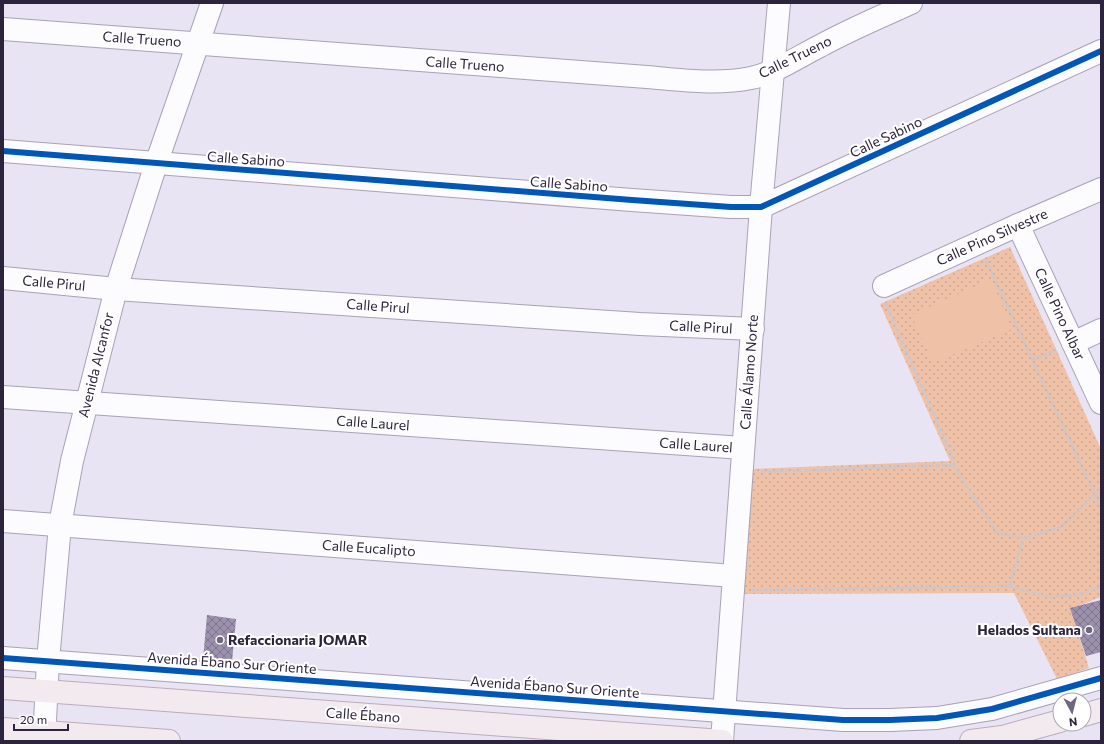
<svg xmlns="http://www.w3.org/2000/svg" width="1104" height="744" font-family="Commissioner,sans-serif">
<style>
.grass{fill:url(#grass-dots)}
.pitch{fill:#efc2a8}
.building{fill:url(#building-cross-hatch)}
.lines{fill:none;stroke-linecap:round;stroke-linejoin:round}
.minor-casing{stroke:#a8a2b5;stroke-width:24}
.major-casing{stroke:#bcacba;stroke-width:24}
.path{stroke:#c8c6ce;stroke-width:2.5;stroke-dasharray:4 2;stroke-linecap:butt}
.minor{stroke:#fcfbfd;stroke-width:22}
.major{stroke:#f3eaf0;stroke-width:22}
.cycleway-casing{stroke:#fff;stroke-width:8}
.cycleway{stroke:#0057b8;stroke-width:6}
.poi-dot{fill:#6e677d;stroke:#fff;stroke-width:1.5}
.labels{text-anchor:middle;stroke-width:4;stroke-linejoin:round;paint-order:stroke}
.street-label{font-size:14px;fill:#2c233d;stroke:#fff}
.poi-label{font-size:14px;font-weight:bold;fill:#2c233d;stroke:#fff;text-anchor:end}
</style>
<defs>
<pattern id="grass-dots" width="8" height="8" patternUnits="userSpaceOnUse"><rect width="8" height="8" fill="#efc2a8"/><path d="M2 2h.1M6 6h.1" fill="none" stroke="#cda692" stroke-width="1.8" stroke-linecap="round"/></pattern>
<pattern id="building-cross-hatch" width="8" height="8" patternUnits="userSpaceOnUse"><rect width="8" height="8" fill="#9c91ac"/><path d="M0 0l8 8M0 8l8-8" fill="none" stroke="#7f768d"/></pattern>
</defs>
<rect width="100%" height="100%" fill="#e9e4f4"/>
<path class="grass" d="M1010,247L1101,449V597L1071,609L1089,668L1057,679L1014,593L743,594L750,469L950,461L880,304Z"/>
<path class="pitch" d="M991,279L1012,329L933,363L911,315Z"/>
<g class="building">
<path d="M1101,600V652L1086,656L1070,608Z"/>
<path d="M207,615L236,619L232,662L203,660Z"/>
</g>
<g class="lines">
<g class="minor-casing">
<g id="minor">
<path d="M3,29L647,77C682,80 717,85 751,78C775,73 798,57 820,46C849,30 880,17 911,3"/>
<path d="M3,151L632,200L731,207H761L1101,51"/>
<path d="M1018,225L1101,403"/>
<path d="M3,278L116,289L640,324L753,329"/>
<path d="M884,286L1018,225L1101,189"/>
<path d="M1073,343L1101,330"/>
<path d="M3,397L743,448"/>
<path d="M3,521L734,576"/>
<path d="M3,658L843,720H890L937,718L992,709L1101,678"/>
<path d="M44,741L48,661L60,525L72,461L116,289L156,164L212,3"/>
<path d="M722,741L761,207L779,3"/>
</g>
</g>
<g class="major-casing">
<g id="major">
<path d="M3,688L722,741"/>
<path d="M1084,715L1101,710"/>
<path d="M3,729L169,741"/>
<path d="M971,741L1002,737L1060,721"/>
</g>
</g>
<g class="path">
<path d="M986,260L1101,508"/>
<path d="M1032,360L1056,350"/>
<path d="M953,465L997,533L1024,538"/>
<path d="M762,472L953,465L955,463L886,304"/>
<path d="M1009,586L1049,597L1076,595L1101,587"/>
<path d="M752,590L1009,586L1024,538L1061,527L1101,489"/>
</g>
<use href="#minor" class="minor"/>
<use href="#major" class="major"/>
<g class="cycleway-casing">
<g id="cycleway">
<path d="M3,151L632,200L731,207H761L1101,51"/>
<path d="M3,658L843,720H890L937,718L992,709L1101,678"/>
</g>
</g>
<use href="#cycleway" class="cycleway"/>
</g>
<g class="poi-dot">
<circle cx="1089" cy="630" r="4"/>
<circle cx="220" cy="640" r="4"/>
</g>
<g class="labels">
<g class="street-label">
<text transform="translate(142 39) rotate(4)" y="5">Calle Trueno</text>
<text transform="translate(795 57) rotate(-26)" y="5">Calle Trueno</text>
<text transform="translate(465 64) rotate(4)" y="5">Calle Trueno</text>
<text transform="translate(886 137) rotate(-25)" y="5">Calle Sabino</text>
<text transform="translate(246 159) rotate(4)" y="5">Calle Sabino</text>
<text transform="translate(569 184) rotate(4)" y="5">Calle Sabino</text>
<text transform="translate(992 237) rotate(-24)" y="5">Calle Pino Silvestre</text>
<text transform="translate(54 283) rotate(5)" y="5">Calle Pirul</text>
<text transform="translate(378 306) rotate(4)" y="5">Calle Pirul</text>
<text transform="translate(1060 314) rotate(65)" y="5">Calle Pino Albar</text>
<text transform="translate(701 327) rotate(3)" y="5">Calle Pirul</text>
<text transform="translate(96 365) rotate(-76)" y="5">Avenida Alcanfor</text>
<text transform="translate(749 372) rotate(-86)" y="5">Calle Álamo Norte</text>
<text transform="translate(373 423) rotate(4)" y="5">Calle Laurel</text>
<text transform="translate(696 445) rotate(4)" y="5">Calle Laurel</text>
<text transform="translate(369 548) rotate(4)" y="5">Calle Eucalipto</text>
<text transform="translate(232 663) rotate(4)" y="5">Avenida Ébano Sur Oriente</text>
<text transform="translate(555 687) rotate(4)" y="5">Avenida Ébano Sur Oriente</text>
<text transform="translate(363 715) rotate(4)" y="5">Calle Ébano</text>
</g>
<g class="poi-label">
<text x="1081" y="635">Helados Sultana</text>
<text x="228" y="645" text-anchor="start">Refaccionaria JOMAR</text>
</g>
</g>
<rect width="1104" height="744" fill="none" stroke="#2c233d" stroke-width="8"/>
<g transform="translate(1072 712) rotate(173)"><circle r="19" fill="#ffffff" stroke="#aba7b1"/>
<path d="M0-3L7 15L0 10L-7 15Z" fill="#6e677d"/>
<text y="-6" font-size="11" font-weight="bold" text-anchor="middle" fill="#2c233d">N</text>
</g>
<path d="M14 724v6h54v-6" fill="none" stroke="#2c233d" stroke-width="2"/>
<text x="20" y="724" font-size="12" fill="#2c233d" stroke="#ffffff" stroke-width="3" paint-order="stroke">20 m</text>
</svg>
